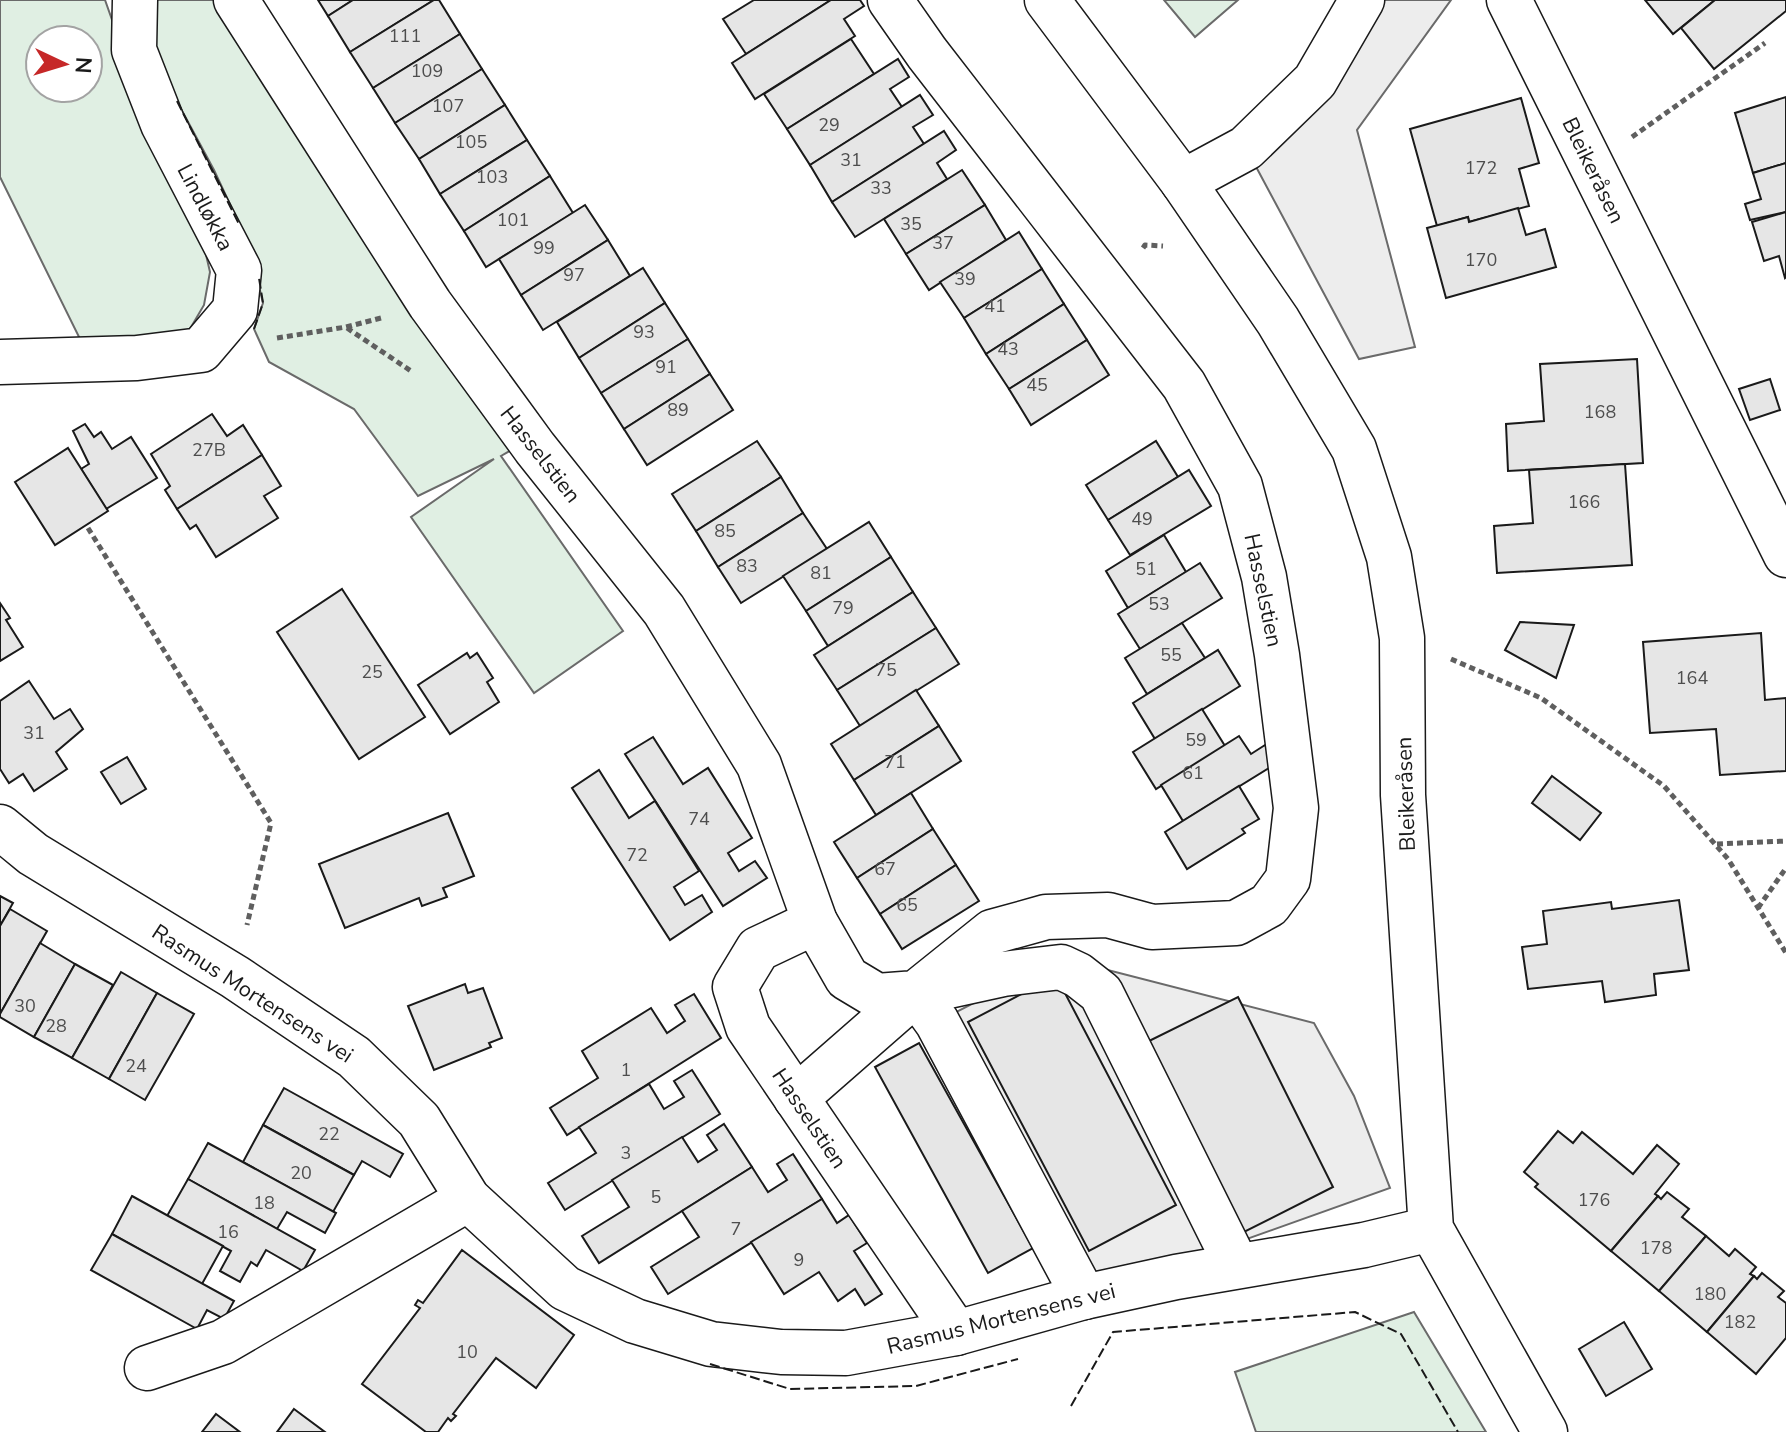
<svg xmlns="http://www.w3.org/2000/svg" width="1786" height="1432" font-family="'Nunito Sans',sans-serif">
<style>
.green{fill:#e0efe3;stroke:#6a6a6a;stroke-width:2;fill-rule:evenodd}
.parking{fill:#ededed;stroke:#6a6a6a;stroke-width:2}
.building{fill:#e6e6e6;stroke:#1a1a1a;stroke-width:2}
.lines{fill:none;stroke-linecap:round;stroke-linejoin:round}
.minor-casing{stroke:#1a1a1a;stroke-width:47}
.path{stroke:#5f5f5f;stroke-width:5;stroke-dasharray:6 4;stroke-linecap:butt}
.minor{stroke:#fff;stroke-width:44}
.fence{stroke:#1a1a1a;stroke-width:2;stroke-dasharray:10 4;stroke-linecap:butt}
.labels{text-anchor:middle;stroke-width:6;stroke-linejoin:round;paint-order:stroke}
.number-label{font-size:18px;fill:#4d4d4d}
.street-label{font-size:22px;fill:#1a1a1a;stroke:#fff}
</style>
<rect width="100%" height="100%" fill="#fff"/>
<g class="green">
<path d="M0,0H105L150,127L198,220L210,272L204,305L187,334L80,339L0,177ZM40,40H88V88H40Z"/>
<path d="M152,0H219L513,449L501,456L623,631L534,693L411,517L494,459L418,496L354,409L269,362L254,329L263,303L249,245L214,170L153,57Z"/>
<path d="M1164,0H1238L1195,37Z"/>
<path d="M1414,1312L1486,1432H1256L1235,1372Z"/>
</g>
<g class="parking">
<path d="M1362,0H1451L1357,130L1415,347L1359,359L1246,148Z"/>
<path d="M1061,958L1314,1023L1354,1096L1390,1188L1084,1297L937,1022Z"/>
</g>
<g class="building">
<path d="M318,0H353L328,16Z"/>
<path d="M353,0H434L350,52L328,16Z"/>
<path d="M434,0H439L460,34L373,88L350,52Z"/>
<path d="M754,0H831L746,54L723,19Z"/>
<path d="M831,0H860L864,6L844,19L855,36L755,99L732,63Z"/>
<path d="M1645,0H1715L1673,34Z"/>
<path d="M1715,0H1786V11L1714,69L1681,28Z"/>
<path d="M460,34L482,69L395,123L373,88Z"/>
<path d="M851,39L874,74L787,129L764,94Z"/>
<path d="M898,59L909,77L890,89L902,107L810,165L787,129Z"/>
<path d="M482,69L505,105L419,159L395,123Z"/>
<path d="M920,95L933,115L913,127L924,144L832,202L810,165Z"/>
<path d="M1786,97V163L1753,173L1735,113Z"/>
<path d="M1521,98L1539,163L1519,169L1529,206L1469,222L1468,217L1437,226L1410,129Z"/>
<path d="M505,105L527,140L440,194L419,159Z"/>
<path d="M944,131L956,150L937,163L947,179L855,237L832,202Z"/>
<path d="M527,140L550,176L464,231L440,194Z"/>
<path d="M1786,163V212L1750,220L1745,204L1761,199L1753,173Z"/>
<path d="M962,170L985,205L906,254L884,219Z"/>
<path d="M550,176L573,213L486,267L464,231Z"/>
<path d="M585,205L608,240L521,295L499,259Z"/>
<path d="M985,205L1006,240L929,290L906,254Z"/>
<path d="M1518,208L1526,235L1545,229L1556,267L1446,298L1427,228L1468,217L1469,222Z"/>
<path d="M1786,212V277L1785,278L1779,256L1764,261L1752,222Z"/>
<path d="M1019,232L1042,269L964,318L940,282Z"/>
<path d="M608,240L630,276L543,330L521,295Z"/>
<path d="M643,268L665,303L579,358L557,322Z"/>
<path d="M1042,269L1064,304L986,354L964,318Z"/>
<path d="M665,303L688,339L601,393L579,358Z"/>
<path d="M1064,304L1087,340L1009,389L986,354Z"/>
<path d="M688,339L710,374L624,429L601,393Z"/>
<path d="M1087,340L1109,375L1031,425L1009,389Z"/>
<path d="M1637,359L1643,463L1508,471L1506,424L1544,421L1540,364Z"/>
<path d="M710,374L733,410L647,465L624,429Z"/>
<path d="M1770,379L1780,410L1750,420L1739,389Z"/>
<path d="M212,414L227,436L243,425L262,455L177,509L165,490L170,486L151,454Z"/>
<path d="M85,424L94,437L101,432L112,449L131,437L157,478L106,509L81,469L89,464L73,431Z"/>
<path d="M757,441L781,477L696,531L672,494Z"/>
<path d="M1156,441L1178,477L1108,520L1086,485Z"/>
<path d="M68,448L108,511L55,545L15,482Z"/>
<path d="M262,455L281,486L264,496L278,518L216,557L196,525L190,529L177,509Z"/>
<path d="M1625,464L1632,565L1497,573L1494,526L1533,523L1529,470Z"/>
<path d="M1189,470L1211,506L1130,555L1108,520Z"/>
<path d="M781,477L803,513L718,567L696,531Z"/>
<path d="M803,513L827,549L741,603L718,567Z"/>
<path d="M869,522L891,557L806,611L783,576Z"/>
<path d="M1164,535L1186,572L1128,608L1106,571Z"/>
<path d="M891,557L913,592L828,646L806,611Z"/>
<path d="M1200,563L1222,598L1140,649L1118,614Z"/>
<path d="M342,589L425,717L359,759L277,632Z"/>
<path d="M913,592L936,628L837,690L814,655Z"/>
<path d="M0,603L10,618L6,620L23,647L0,661Z"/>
<path d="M1520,622L1574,625L1556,678L1505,650Z"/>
<path d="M1182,623L1205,658L1147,694L1125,658Z"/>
<path d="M936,628L959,664L860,726L837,690Z"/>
<path d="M1761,633L1765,700L1786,698V771L1720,775L1716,729L1650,733L1643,642Z"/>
<path d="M1218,650L1240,686L1155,739L1133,703Z"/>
<path d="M467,653L470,658L477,653L493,678L487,682L499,702L450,734L418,685Z"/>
<path d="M29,681L54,719L70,709L83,729L56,752L67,769L34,791L23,774L9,783L0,769V701Z"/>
<path d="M916,690L939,726L854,780L831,744Z"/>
<path d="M1202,709L1225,746L1156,789L1133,752Z"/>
<path d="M939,726L961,761L876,815L854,780Z"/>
<path d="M1239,736L1251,754L1265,745L1277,763L1183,821L1161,785Z"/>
<path d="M653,737L683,784L708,768L752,838L728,853L739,871L755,861L767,878L723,906L625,754Z"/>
<path d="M127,757L146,789L121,804L101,772Z"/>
<path d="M599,770L629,818L655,801L699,871L674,887L685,905L702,895L712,912L670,940L572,788Z"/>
<path d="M1552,776L1601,813L1580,840L1532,803Z"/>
<path d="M1239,786L1259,819L1242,829L1245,833L1187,869L1165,832Z"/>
<path d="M911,793L933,829L857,878L834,842Z"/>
<path d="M448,813L474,876L443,888L447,897L422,906L419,898L345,928L319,864Z"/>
<path d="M933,829L956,865L880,914L857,878Z"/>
<path d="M956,865L979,901L902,949L880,914Z"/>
<path d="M0,896L13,903L0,926Z"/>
<path d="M1679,900L1689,970L1654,974L1656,995L1605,1002L1602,981L1528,989L1522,947L1547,944L1543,911L1611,902L1612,909Z"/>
<path d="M10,909L47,931L0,1014V926Z"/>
<path d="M40,943L75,964L34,1037L0,1017V1014Z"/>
<path d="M75,964L113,985L72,1058L34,1037Z"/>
<path d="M121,972L157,993L109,1079L72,1058Z"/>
<path d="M1056,976L1176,1205L1089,1251L968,1022Z"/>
<path d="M465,984L468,993L483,988L502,1038L489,1043L491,1047L434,1070L408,1006Z"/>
<path d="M157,993L194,1014L145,1100L109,1079Z"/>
<path d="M694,994L721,1038L567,1135L550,1108L598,1078L582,1051L651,1008L667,1033L685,1021L675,1005Z"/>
<path d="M1238,997L1333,1187L1244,1232L1149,1041Z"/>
<path d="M919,1043L1033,1248L988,1273L875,1067Z"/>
<path d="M692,1070L720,1114L565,1210L548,1183L596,1153L579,1127L649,1084L664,1109L684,1097L674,1081Z"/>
<path d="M284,1088L403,1154L390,1177L362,1161L354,1175L263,1125Z"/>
<path d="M724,1124L752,1167L599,1263L582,1236L629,1207L612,1180L682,1137L698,1162L717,1150L707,1135Z"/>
<path d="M263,1125L354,1175L333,1212L243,1162Z"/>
<path d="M1558,1131L1573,1143L1582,1132L1633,1174L1657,1145L1679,1164L1655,1194L1658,1196L1611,1251L1535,1187L1538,1184L1524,1172Z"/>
<path d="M208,1143L336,1213L325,1233L287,1212L277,1229L188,1179Z"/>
<path d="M793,1154L822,1199L668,1294L651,1267L699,1237L682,1211L752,1167L768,1192L787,1180L777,1164Z"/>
<path d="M188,1179L315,1250L303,1271L266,1250L257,1266L251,1262L240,1282L220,1271L231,1251L167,1216Z"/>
<path d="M1667,1192L1689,1209L1682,1217L1706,1236L1659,1291L1611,1251L1658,1196L1661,1199Z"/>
<path d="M132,1196L223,1246L202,1284L112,1234Z"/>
<path d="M822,1199L837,1223L849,1215L867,1243L854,1251L882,1294L865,1305L855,1289L838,1301L819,1272L784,1294L751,1242Z"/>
<path d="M112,1234L234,1301L224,1319L207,1310L197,1329L91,1270Z"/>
<path d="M1706,1236L1729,1256L1735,1249L1756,1267L1750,1274L1754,1276L1707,1332L1659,1291Z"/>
<path d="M462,1250L574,1335L536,1388L496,1358L453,1414L456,1416L451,1421L448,1418L438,1432H426L362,1384L420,1308L415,1305L418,1300L423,1303Z"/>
<path d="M1762,1273L1784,1291L1778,1297L1786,1303V1338L1756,1374L1707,1332L1754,1276L1757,1279Z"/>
<path d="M1624,1322L1652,1369L1606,1396L1579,1349Z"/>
<path d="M294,1409L325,1432H277Z"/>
<path d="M216,1414L240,1432H202Z"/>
</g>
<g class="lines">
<g class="minor-casing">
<g id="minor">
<path d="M236,0L430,304L535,448L664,610L759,765L815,922L847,978L877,996L916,993L992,932L1046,917L1108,915L1152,927L1236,923L1269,905L1288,879L1296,808L1277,655L1264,577L1240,486L1184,385L927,53L890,0"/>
<path d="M1047,0L1183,182L1278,321L1354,449L1389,557L1402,638L1403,795L1431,1229L1545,1432"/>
<path d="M1509,0L1786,555"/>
<path d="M1183,182L1246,148L1315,81L1362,0"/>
<path d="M0,362L137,358L201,350L235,310L239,270L163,124L134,50L135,0"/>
<path d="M0,827L33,854L235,977L354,1057L419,1120L468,1199L565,1288L635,1321L711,1344L781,1352L846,1353L956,1333L1084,1297L1176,1277L1364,1245L1431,1229"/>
<path d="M815,922L758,949L735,987L748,1027L956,1333"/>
<path d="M916,993L937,1022L1084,1297"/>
<path d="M796,1098L916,993L1003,974L1061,967L1078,975L1101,993L1237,1266"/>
<path d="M147,1368L223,1342L468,1199"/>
</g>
</g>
<g class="path">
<path d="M1632,137L1765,43"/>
<path d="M1143,248L1145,245L1163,246"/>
<path d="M347,328L411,371"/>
<path d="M277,338L346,327L381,318"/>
<path d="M88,528L271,823L247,925"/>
<path d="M1451,659L1541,698L1664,786L1728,859L1786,953"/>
<path d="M1717,844L1786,841"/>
<path d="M1758,908L1786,868"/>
</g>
<use href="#minor" class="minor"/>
<g class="fence">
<path d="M177,101L240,226"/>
<path d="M254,329L263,303L259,278"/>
<path d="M710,1364L790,1389L916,1386L1018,1359"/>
<path d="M1071,1406L1113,1332L1355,1312L1401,1334L1458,1432"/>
</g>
</g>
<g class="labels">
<g class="number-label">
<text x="405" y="42">111</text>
<text x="427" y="77">109</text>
<text x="448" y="112">107</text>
<text x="829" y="131">29</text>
<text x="471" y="148">105</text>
<text x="851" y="166">31</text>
<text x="1481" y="174">172</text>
<text x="492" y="183">103</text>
<text x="881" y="194">33</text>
<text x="513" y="226">101</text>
<text x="911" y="230">35</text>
<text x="943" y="249">37</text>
<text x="544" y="254">99</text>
<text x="1481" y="266">170</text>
<text x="574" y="281">97</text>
<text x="965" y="285">39</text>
<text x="995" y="312">41</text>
<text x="644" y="338">93</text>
<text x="1008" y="355">43</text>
<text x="666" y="373">91</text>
<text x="1037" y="391">45</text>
<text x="678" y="416">89</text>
<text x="1600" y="418">168</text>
<text x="209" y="456">27B</text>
<text x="1584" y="508">166</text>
<text x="1142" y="525">49</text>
<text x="725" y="537">85</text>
<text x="747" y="572">83</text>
<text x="1146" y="575">51</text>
<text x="821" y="579">81</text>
<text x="1159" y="610">53</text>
<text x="843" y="614">79</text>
<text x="1171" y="661">55</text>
<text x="886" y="676">75</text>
<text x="372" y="678">25</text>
<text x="1692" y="684">164</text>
<text x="34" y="739">31</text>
<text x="1196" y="746">59</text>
<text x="895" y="768">71</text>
<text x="1193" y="779">61</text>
<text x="699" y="825">74</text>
<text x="637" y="861">72</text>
<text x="885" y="875">67</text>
<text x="907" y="911">65</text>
<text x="25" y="1012">30</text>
<text x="56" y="1032">28</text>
<text x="136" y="1072">24</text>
<text x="626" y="1076">1</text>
<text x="329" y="1140">22</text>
<text x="626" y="1159">3</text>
<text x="301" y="1179">20</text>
<text x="656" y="1203">5</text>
<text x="1594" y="1206">176</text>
<text x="264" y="1209">18</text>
<text x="736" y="1235">7</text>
<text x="228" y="1238">16</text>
<text x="1656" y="1254">178</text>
<text x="799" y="1266">9</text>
<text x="1710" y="1300">180</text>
<text x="1740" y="1328">182</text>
<text x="467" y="1358">10</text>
</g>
<g class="street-label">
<text transform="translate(1594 170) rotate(64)" y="8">Bleikeråsen</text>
<text transform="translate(206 207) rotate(62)" y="8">Lindløkka</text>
<text transform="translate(541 454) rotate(52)" y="8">Hasselstien</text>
<text transform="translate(1264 590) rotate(78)" y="8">Hasselstien</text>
<text transform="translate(1405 794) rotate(-92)" y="8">Bleikeråsen</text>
<text transform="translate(253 993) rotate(33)" y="8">Rasmus Mortensens vei</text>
<text transform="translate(810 1118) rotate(56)" y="8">Hasselstien</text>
<text transform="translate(1001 1318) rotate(-14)" y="8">Rasmus Mortensens vei</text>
</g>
</g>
<g transform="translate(64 64) rotate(94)"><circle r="38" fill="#ffffff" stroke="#a3a3a3" stroke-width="2"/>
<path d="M0-6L14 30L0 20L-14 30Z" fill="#c62828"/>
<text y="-12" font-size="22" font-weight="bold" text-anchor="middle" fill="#1a1a1a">N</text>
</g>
</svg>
